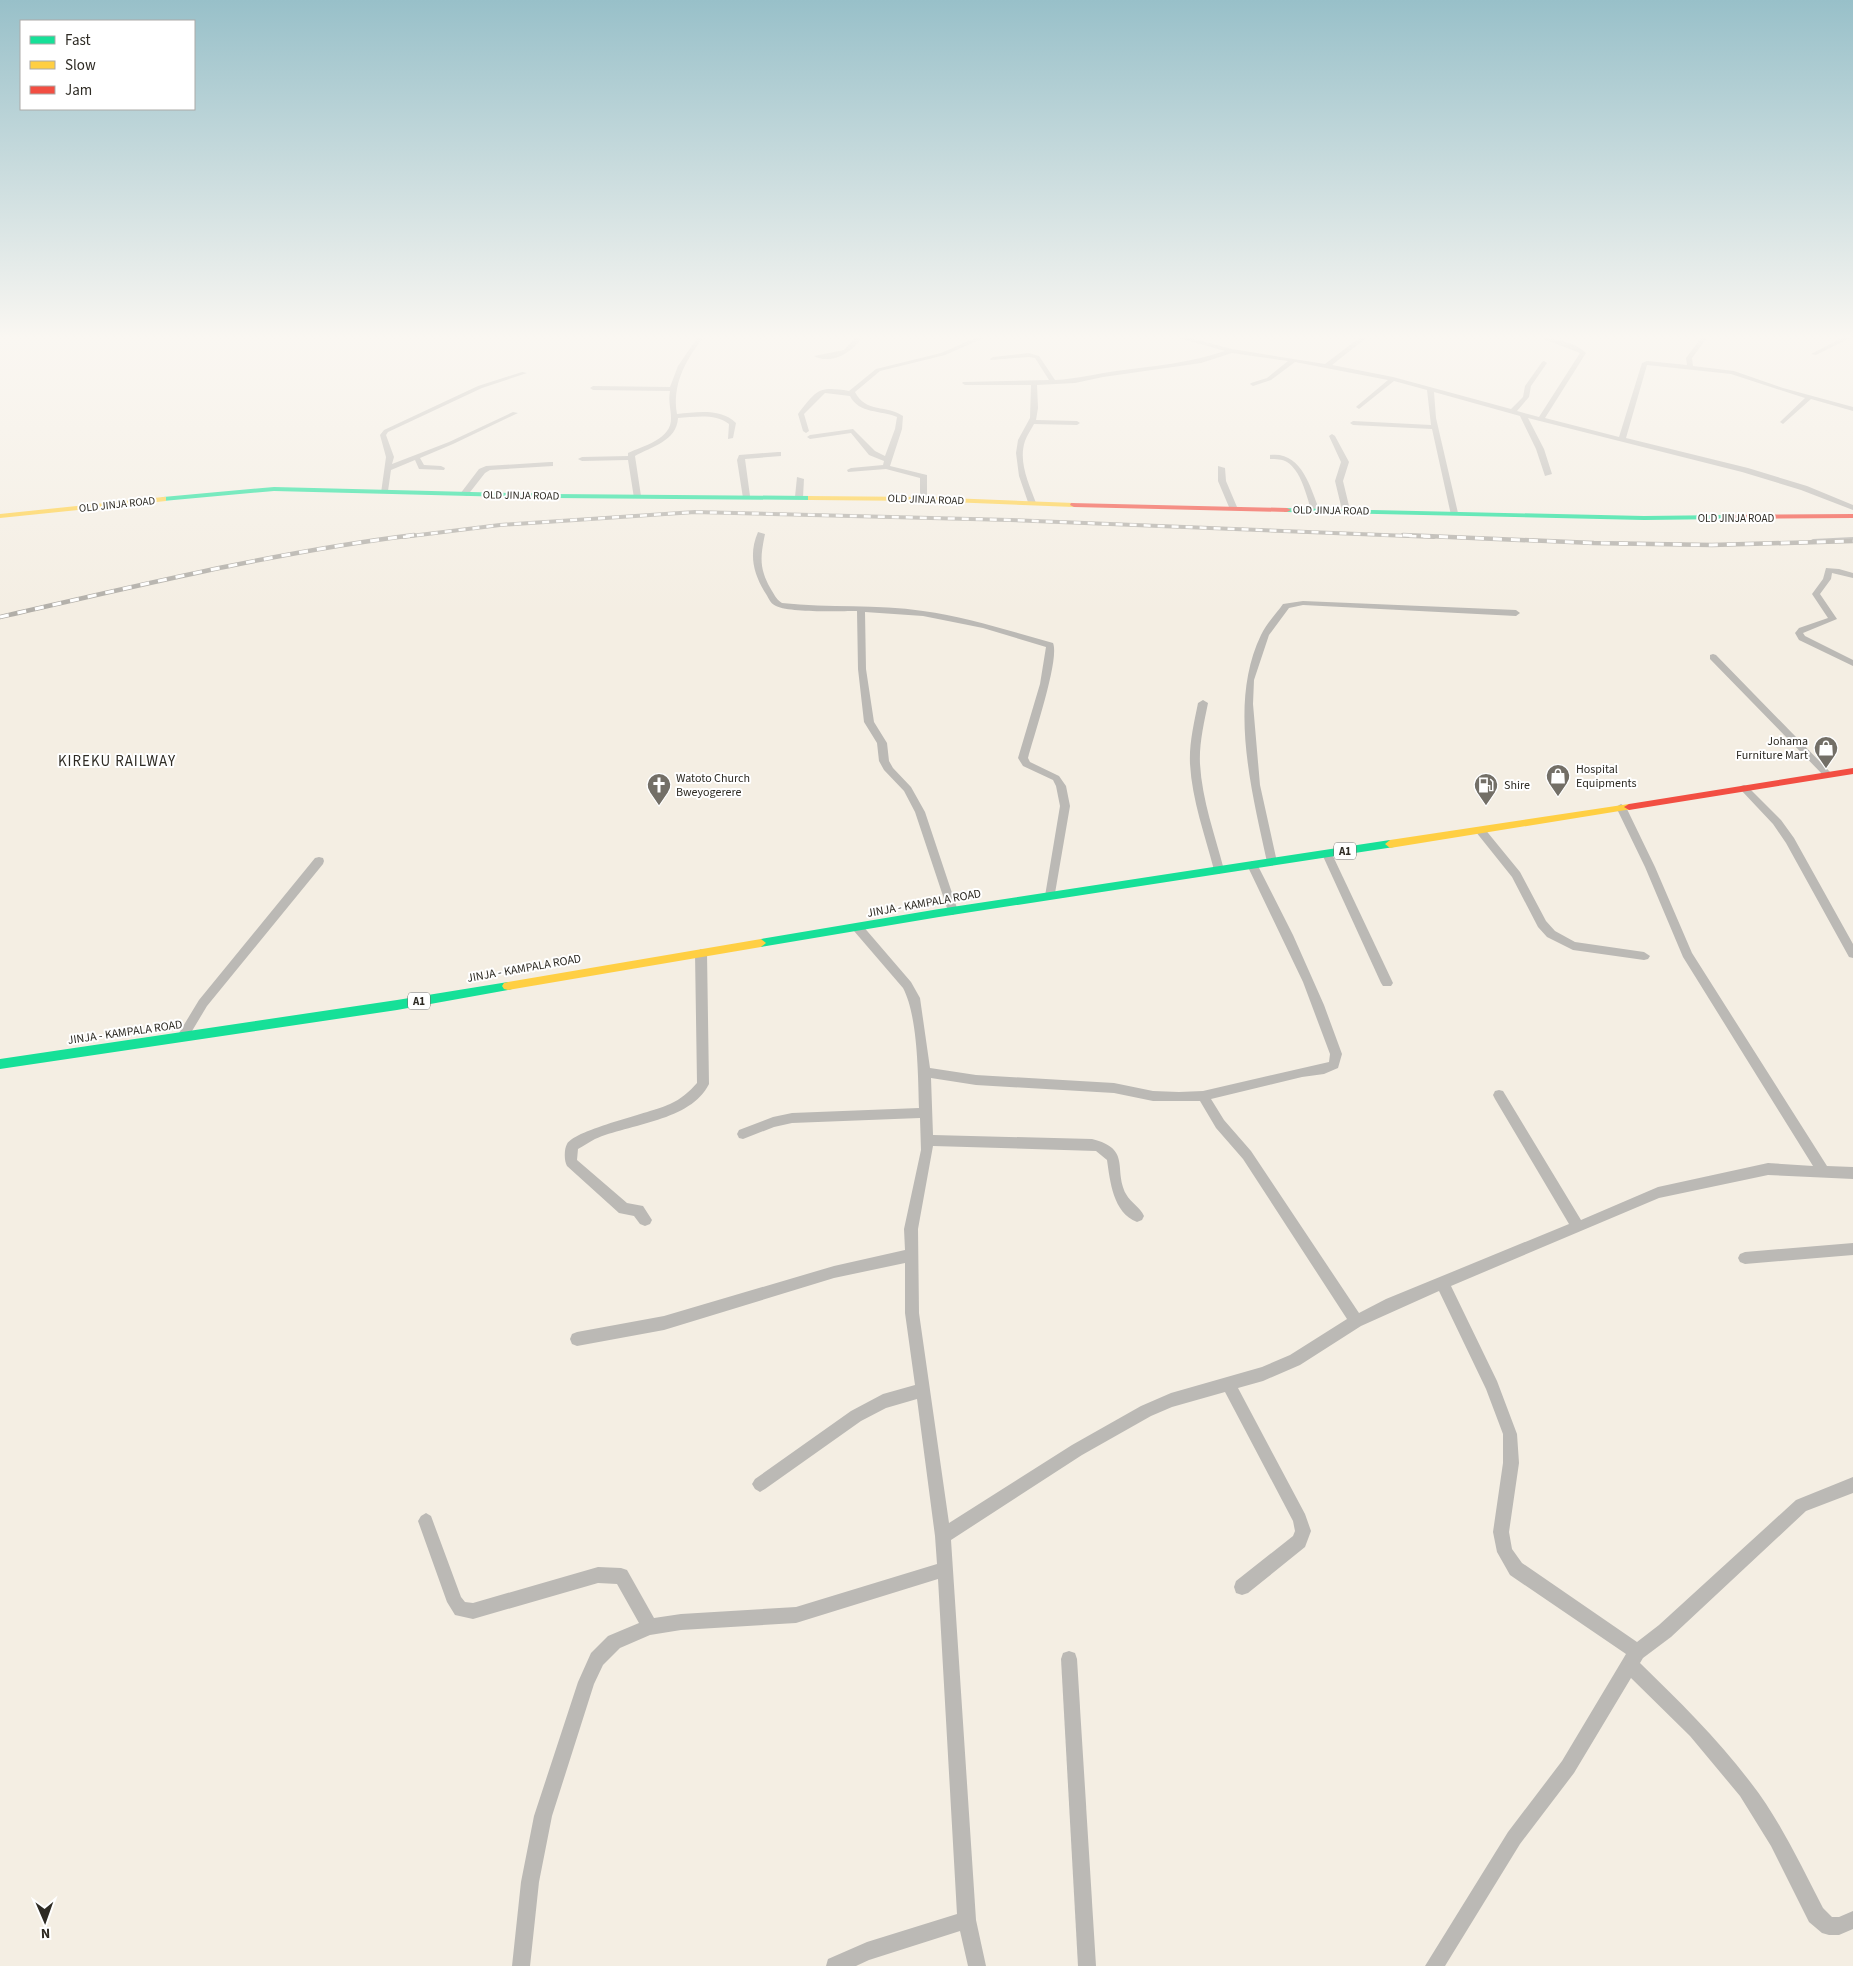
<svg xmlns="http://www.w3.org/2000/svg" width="1853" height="1966" font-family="'Source Sans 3',sans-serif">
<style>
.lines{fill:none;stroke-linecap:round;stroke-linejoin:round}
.street{fill:#bbb9b5;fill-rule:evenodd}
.fast{fill:#16e098;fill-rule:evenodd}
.slow{fill:#ffcf43;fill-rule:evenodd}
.jam{fill:#f24e42;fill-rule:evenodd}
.rail-far1-casing{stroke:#b1aea8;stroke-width:4}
.rail-casing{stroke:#b1aea8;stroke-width:4.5}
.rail-far1{stroke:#fff;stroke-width:2.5;stroke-dasharray:7;stroke-linecap:butt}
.rail{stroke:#fff;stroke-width:3;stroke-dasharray:9;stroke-linecap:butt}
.labels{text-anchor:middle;stroke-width:4;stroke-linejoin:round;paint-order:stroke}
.far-street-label{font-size:11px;fill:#2e2b24;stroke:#fff}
.shield{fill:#fff;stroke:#6d6b66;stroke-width:1}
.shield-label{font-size:11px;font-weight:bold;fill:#2e2b24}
.poi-label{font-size:12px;fill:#2e2b24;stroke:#fff;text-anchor:start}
.street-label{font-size:12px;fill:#2e2b24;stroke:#fff}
.quarter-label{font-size:15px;letter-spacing:1px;fill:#2e2b24;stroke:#fff}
</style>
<rect width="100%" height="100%" fill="#f4eee3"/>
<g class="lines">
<g class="street">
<path d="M697,338H703C685,361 672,385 677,414C697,412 721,408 736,423L733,438L728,439L729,424C715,413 695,417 678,418C677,441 651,447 635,456L641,496L634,498L628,460L582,461L578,459L582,457L628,456V453C643,446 672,439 671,418C671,409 668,401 670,391L593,390L590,388L593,386L670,387L678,366Z"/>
<path d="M855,338H861C853,353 830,365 814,356L844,350Z"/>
<path d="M975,338H984L945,355L880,371L855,392C865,413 888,405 903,416L902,429L890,466L927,475V501L920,499V478L886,469L848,472L847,470L851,468L883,465L884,461L869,455L851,433L810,439L807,437L810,435L853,429L875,451L885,456L895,429L897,417C881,410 859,414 850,396L825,393L804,414L809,431L806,433L803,431L798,414C817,390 818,386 849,391L876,369L941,353Z"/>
<path d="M1179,338H1190L1232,349L1325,364L1359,338H1366L1332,365L1393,377L1511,409L1523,397L1525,386L1542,362L1544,361L1547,363L1531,386L1529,397L1517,411L1539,417L1580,353L1541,338C1554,338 1577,343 1586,353L1545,418L1619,437L1642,363L1647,361L1687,365L1686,358L1701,338H1707L1692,358L1693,366L1734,371L1783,388L1853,407V411L1811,399L1783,424L1780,422L1781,421L1805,398L1731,374L1647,365L1626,438L1748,468L1807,486L1853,505V510L1801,490L1742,472L1528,418L1544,449L1552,474L1545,476L1536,449L1520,416L1434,392L1436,418L1458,513L1451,515L1432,429L1353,425L1350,423L1353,421L1431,425L1427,390L1394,381L1359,409L1356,407L1357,406L1388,380L1295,362L1271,380L1253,386L1250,384L1251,383L1267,378L1288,361L1232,353L1201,363L1103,377L1075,383L1037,385L1038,408L1036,420L1077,421L1080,423L1077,425L1034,424C1031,430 1027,435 1025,441C1018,462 1029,484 1036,503L1029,505L1019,476L1016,453L1018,440L1030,418L1031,385H965L962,383L963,382L1049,380L1035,358L1029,357L991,360L990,359L993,357L1029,353L1039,356L1055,380C1076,379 1095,374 1116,371C1153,366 1190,363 1225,351Z"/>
<path d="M1842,338H1850L1816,355L1811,354Z"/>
<path d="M522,372L527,373L482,388L388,432L386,435L394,457L392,464L449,442L513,412L518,413L453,444L420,458L424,465L441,466L445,468L444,470L419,469L415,460L391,470L388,491L381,493L386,457L380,435L384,430L478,386Z"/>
<path d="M1332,434L1335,436L1349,462L1343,481L1350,510L1346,512L1342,510L1335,481L1341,462L1329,436Z"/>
<path d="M778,452H781V456L745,459L750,496L743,498L737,460L739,455Z"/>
<path d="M1270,455C1301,451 1310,486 1319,509L1318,511L1311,509C1306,494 1301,471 1287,462C1282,459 1276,459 1270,459Z"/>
<path d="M550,462H553V466L490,470L485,473L467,496L460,494L479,469L486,466Z"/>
<path d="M1218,466L1225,468L1226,481L1237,507L1236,509L1229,507L1218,481Z"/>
<path d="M797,477L804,479L803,497L799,499L795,497Z"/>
<path d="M758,532L765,534C760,558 759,569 772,591C775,596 777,600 782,603C829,608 877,604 923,611C967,617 1010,631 1053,643C1060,659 1033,738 1028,758L1030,762L1059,776L1066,786L1070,806L1054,899H1046L1045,896L1060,806L1056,786L1053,780L1023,766L1018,758L1040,684L1046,647L983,628L923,616L865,612L866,669L874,722L887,743L889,761L893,768L911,787L925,812L958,911L953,915L949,914L915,812L904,791L884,770L879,761L877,743L864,722L858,669L857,611C838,611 791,613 776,606C771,604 769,599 766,594C754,575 748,555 758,532Z"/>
<path d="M1853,537V541L1813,543L1809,541L1813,539Z"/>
<path d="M1826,568L1839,569L1853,573V578L1832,573L1831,579L1820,594L1837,619L1803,633L1805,636L1853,660V666L1799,640L1795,633L1799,628L1828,618L1812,594L1823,579Z"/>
<path d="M1303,601L1516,610L1520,613L1516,616L1303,605L1289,608L1269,635L1254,680L1253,704L1260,785L1277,862L1272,866L1267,862C1252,792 1228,703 1261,635C1266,624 1276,614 1283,604Z"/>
<path d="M1713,654L1716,655L1831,773L1833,775L1831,777H1825L1710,659V655Z"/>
<path d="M1203,700L1208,703C1204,723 1199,744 1200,764C1202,800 1215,835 1224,870L1219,874L1214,870C1205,835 1192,800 1190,764C1189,744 1194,723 1198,703Z"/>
<path d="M1744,785L1747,786L1781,820L1794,838L1853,944V958L1849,957L1786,843L1773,824L1741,790L1739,788L1741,786Z"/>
<path d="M1621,804L1626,807L1655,867L1692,953L1827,1166L1853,1167V1179L1768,1175L1659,1198L1451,1286L1497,1381L1517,1434L1519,1463L1509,1532L1512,1549L1522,1563L1637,1642L1659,1625L1796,1500L1853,1477V1493L1806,1511L1671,1637L1643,1658L1640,1663C1679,1701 1718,1739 1751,1783C1780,1820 1801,1866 1823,1908L1832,1917H1839L1853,1911V1929L1839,1935H1829L1822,1933L1809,1922L1771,1846L1740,1796L1690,1736L1631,1678L1574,1773L1520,1844L1445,1966H1425L1508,1832L1562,1761L1626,1654L1510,1575L1497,1552L1493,1532L1503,1463V1434L1486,1389L1439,1291L1361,1326L1300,1365L1263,1381L1238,1388L1305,1514L1311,1531L1305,1547L1248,1593L1242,1595L1236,1593L1234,1587L1236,1581L1293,1536L1295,1531L1293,1521L1225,1392L1172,1407L1151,1416L1082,1455L951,1540L976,1920L986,1966H968L960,1931L869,1960L856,1966H826L828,1959L867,1942L957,1914L938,1579L796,1623L681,1630L650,1635L620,1648L603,1665L594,1684L552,1816L539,1882L530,1966H512L521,1882L534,1816L578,1682L591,1653L608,1636L639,1623L617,1584L598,1583L473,1619L455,1615L447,1602L418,1521L421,1516L426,1513L431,1516L461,1597L465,1602L473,1603L598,1567L621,1568L627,1570L654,1618L681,1614L796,1607L937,1564L935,1536L917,1399L886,1408L861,1421L765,1489L760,1492L755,1489L752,1484L755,1479L851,1411L883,1394L915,1385L905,1313V1263L834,1278L664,1330L577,1346L572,1344L570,1339L572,1334L577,1332L664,1316L834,1266L905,1250L904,1229L921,1150L920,1118L792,1123L774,1127L743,1139L739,1138L737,1134L739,1130L773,1117L792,1113L919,1108C918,1076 918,1016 903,988L854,931L853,928L854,925H862L911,982L920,998L930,1068L976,1075L1114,1083L1153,1091L1179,1092L1203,1091L1329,1062L1330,1054L1303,982L1247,865L1252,861L1256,862L1293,935L1324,1005L1342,1054L1338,1068L1324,1074L1302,1077L1211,1099L1224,1120L1251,1151L1359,1313L1386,1299L1569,1224L1495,1099L1493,1095L1495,1091L1499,1090L1503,1091L1581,1220L1658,1187L1768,1163L1813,1166L1683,957L1645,867L1616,807ZM931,1078L976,1085L1114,1093L1153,1101H1200L1216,1128L1243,1159L1347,1319L1290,1355L1262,1367L1171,1393L1141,1406L1072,1445L949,1523L919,1313L918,1229L933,1146L1096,1151L1107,1160C1110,1181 1113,1213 1137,1222L1142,1220L1144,1216C1140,1207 1131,1203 1126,1194C1113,1169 1132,1149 1092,1139L933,1135Z"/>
<path d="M1480,827L1484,828L1520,872L1546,921L1555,931L1575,942L1644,952L1650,956L1648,959L1644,960L1573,950L1547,937L1538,927L1512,877L1476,832L1475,830Z"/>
<path d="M1327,850L1332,854L1393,983L1391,986H1383L1381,983L1322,854Z"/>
<path d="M319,857L323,858L324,861L323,864L207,1006L186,1041H178L176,1038L199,1000L315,858Z"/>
<path d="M701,949L707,953L709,1084C691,1121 629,1124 595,1139C589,1142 584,1146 578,1149L577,1160L627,1203L643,1206L652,1220L650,1224L645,1226L640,1224L634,1216L619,1213L567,1166C564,1161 564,1149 567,1144C576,1129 651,1113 670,1104C681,1099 689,1092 697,1083L695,953Z"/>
<path d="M1853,1243V1255L1745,1264L1740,1262L1738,1258L1740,1254L1745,1252Z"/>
<path d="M1069,1651L1075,1653L1077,1659L1096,1966H1078L1061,1659L1063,1653Z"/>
</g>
<g class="fast">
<path d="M274,487L554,494L811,496L815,498L811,500L554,498L274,491L163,501L159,499L163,497Z"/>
<path d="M1284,508L1644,516L1726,515L1730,517L1726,519L1644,520L1287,512H1284Z"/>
<path d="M1390,840L1394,841L1395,844L1394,847L939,917L761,947L756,943L761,939L939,909Z"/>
<path d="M508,982L512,983L514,986L512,989L508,990L397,1010L0,1069V1059L397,1000Z"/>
</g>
<g class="slow">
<path d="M808,496L924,497L1074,503L1078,505L1074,507L924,501L811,500H808Z"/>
<path d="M163,497H166V501L0,518V514Z"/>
<path d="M1629,804L1632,805L1634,807L1632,809L1390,848L1385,844L1390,840Z"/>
<path d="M761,939L766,943L761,947L508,990L504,989L502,986L504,983L508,982Z"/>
</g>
<g class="jam">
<path d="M1071,503L1287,508L1291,510L1287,512L1074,507L1070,505Z"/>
<path d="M1853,514V518L1726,519L1722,517L1726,515Z"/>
<path d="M1853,768V774L1629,810L1624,807L1629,804Z"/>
</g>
<g class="rail-far1-casing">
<path id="rail-far1" d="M403,537L500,525L695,512L1010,520L1434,537"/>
</g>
<g class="rail-casing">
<g id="rail">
<path d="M1403,535L1594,543L1712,545L1853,541"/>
<path d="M0,617C136,586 276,552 414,535"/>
</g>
</g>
<use href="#rail-far1" class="rail-far1"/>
<use href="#rail" class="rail"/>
</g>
<linearGradient id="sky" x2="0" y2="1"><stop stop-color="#98c0c9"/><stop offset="0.55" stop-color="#faf7f2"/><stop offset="1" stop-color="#faf7f2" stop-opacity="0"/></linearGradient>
<rect width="1853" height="613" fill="url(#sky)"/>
<defs>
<g id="shop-pin" transform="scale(1.25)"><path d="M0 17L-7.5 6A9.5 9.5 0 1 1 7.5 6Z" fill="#736f67" stroke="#fff"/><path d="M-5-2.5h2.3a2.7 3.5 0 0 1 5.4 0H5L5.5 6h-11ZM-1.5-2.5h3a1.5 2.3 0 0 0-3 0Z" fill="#fff"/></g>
<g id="church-pin" transform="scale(1.25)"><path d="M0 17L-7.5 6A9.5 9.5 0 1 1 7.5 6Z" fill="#736f67" stroke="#fff"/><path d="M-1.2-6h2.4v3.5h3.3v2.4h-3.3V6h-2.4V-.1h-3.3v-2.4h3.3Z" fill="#fff"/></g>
<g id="fuel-pin" transform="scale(1.25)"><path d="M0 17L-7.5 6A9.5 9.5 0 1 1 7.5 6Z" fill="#736f67" stroke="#fff"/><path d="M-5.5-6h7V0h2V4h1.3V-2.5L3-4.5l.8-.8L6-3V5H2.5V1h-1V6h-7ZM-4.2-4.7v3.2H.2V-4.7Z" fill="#fff"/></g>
</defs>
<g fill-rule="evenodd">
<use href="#shop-pin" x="1826" y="748"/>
<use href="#shop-pin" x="1558" y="776"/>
<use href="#church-pin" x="659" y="785"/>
<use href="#fuel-pin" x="1486" y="785"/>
</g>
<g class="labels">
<g class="far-street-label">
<text transform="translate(521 495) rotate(1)" y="4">OLD JINJA ROAD</text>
<text transform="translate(926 499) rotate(2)" y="4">OLD JINJA ROAD</text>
<text transform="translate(117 504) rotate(-6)" y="4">OLD JINJA ROAD</text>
<text transform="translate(1331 510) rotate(1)" y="4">OLD JINJA ROAD</text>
<text x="1736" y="522">OLD JINJA ROAD</text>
</g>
<g class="shield">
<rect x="1334" y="842.5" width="22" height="17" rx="4"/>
<rect x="408" y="992.5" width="22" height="17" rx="4"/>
</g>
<g class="shield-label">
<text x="1345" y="855">A1</text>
<text x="419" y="1005">A1</text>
</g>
<g class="poi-label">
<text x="1808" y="745" text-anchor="end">Johama<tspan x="1808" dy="14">Furniture Mart</tspan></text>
<text x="1576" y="773">Hospital<tspan x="1576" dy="14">Equipments</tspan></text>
<text x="676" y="782">Watoto Church<tspan x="676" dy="14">Bweyogerere</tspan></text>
<text x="1504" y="789">Shire</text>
</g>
<g class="street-label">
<text transform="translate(924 903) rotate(-10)" y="4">JINJA - KAMPALA ROAD</text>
<text transform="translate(524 968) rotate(-10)" y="4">JINJA - KAMPALA ROAD</text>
<text transform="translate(125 1032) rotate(-8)" y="4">JINJA - KAMPALA ROAD</text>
</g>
<g class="quarter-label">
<text x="117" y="766">KIREKU RAILWAY</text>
</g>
</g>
<rect x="20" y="20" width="175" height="90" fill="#ffffff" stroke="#abaaa7"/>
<rect x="30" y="36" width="25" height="8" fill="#16e098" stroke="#abaaa7"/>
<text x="65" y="45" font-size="15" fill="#2e2b24">Fast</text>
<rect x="30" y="61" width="25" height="8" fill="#ffcf43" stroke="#abaaa7"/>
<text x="65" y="70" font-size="15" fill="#2e2b24">Slow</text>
<rect x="30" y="86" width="25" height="8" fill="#f24e42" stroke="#abaaa7"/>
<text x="65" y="95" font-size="15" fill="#2e2b24">Jam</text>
<g transform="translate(45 1921) rotate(178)" stroke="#ffffff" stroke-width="4" paint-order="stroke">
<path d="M0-4L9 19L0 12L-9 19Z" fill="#2e2b24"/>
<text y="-8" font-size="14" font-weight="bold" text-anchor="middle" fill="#2e2b24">N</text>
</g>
</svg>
